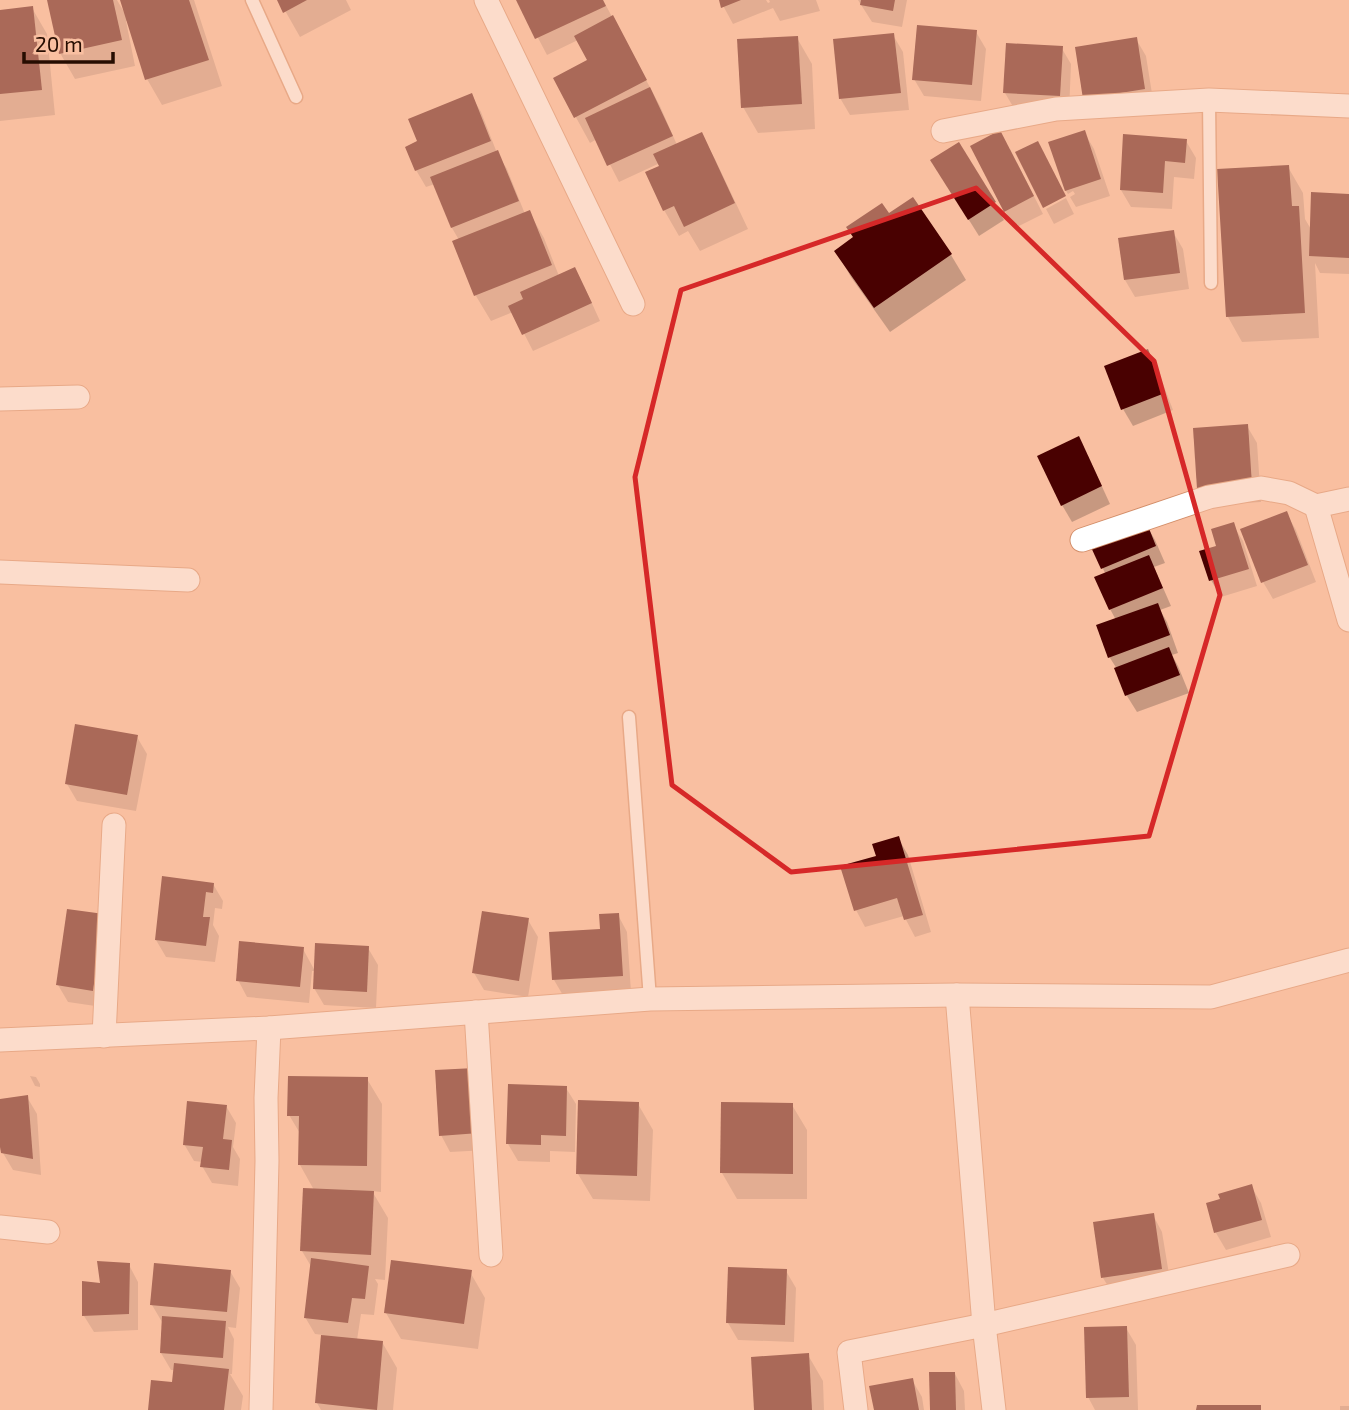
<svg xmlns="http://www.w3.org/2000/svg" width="1349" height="1410" font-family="'Exo 2',sans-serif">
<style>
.shadow{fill:#0003}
.building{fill:#490101}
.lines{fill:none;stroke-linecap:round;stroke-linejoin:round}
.service-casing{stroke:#d38e69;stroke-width:15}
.minor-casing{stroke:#d38e69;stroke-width:25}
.service{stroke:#fff;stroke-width:12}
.minor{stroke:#fff;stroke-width:23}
.marked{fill:none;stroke:#d62828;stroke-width:5;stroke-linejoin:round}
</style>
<rect width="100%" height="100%" fill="#f9bfa1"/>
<g class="shadow">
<path d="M49,0H117L124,12L122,0H194L222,86L162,105L147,79L128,21H126L135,66L75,79L60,53Z"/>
<path d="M279,0H346L351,10L300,37Z"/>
<path d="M518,0H603L660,106L677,145L701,134L715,159L748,229L700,251L688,231L679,236L664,210L660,163L619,182L597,139L590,143L555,79L589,61L578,40L547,55Z"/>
<path d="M720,0H766L768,3L770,2L769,0H816L820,11L780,21L773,8L733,24Z"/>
<path d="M858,0H907L902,27L872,22Z"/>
<path d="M32,8L47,34L55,115L0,121V11Z"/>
<path d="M976,32L986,49L981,101L924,96L914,79Z"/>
<path d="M893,35L903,52L909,110L850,115L840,98Z"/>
<path d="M797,38L812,64L815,129L758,133L743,107Z"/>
<path d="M1136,39L1146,56L1154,106L1095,115Z"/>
<path d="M1061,47L1071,64L1069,113L1015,110L1005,93Z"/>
<path d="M471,95L481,112L497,153L507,169L525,214L529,212L544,238L559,276L584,286L600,321L533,351L513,312L491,321L476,296L454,242L459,240L452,228L435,184L426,187L416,170L420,142Z"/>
<path d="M1084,132L1094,149L1110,196L1076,207L1070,197L1075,194L1073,191L1068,194L1066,191L1050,143Z"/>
<path d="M1186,141L1196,158L1194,179L1174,177L1172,209L1131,207L1121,190Z"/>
<path d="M958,145L1004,220L979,236L942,177Z"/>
<path d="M1010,149L1043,214L1015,228L1005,211Z"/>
<path d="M1288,167L1303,193L1305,219L1312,231L1349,196V274L1320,273L1315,263L1319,338L1242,342L1228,317Z"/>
<path d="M1066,198L1074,214L1054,224L1046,209Z"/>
<path d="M889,215L951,255L966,280L890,332L851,277L836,251Z"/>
<path d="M1173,232L1183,249L1189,289L1135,297L1125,280Z"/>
<path d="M1147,352L1157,368L1173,410L1133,426L1123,409Z"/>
<path d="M1247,426L1257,443L1261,502L1209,505Z"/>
<path d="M1088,456L1110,504L1072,522L1062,505Z"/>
<path d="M1286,513L1296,530L1316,582L1273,599L1263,582Z"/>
<path d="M1145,523L1155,540L1165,563L1154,567L1171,606L1160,610L1167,622L1178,653L1172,655L1178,666L1189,693L1137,712L1127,696L1117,669L1110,658L1098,627L1116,620L1110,609L1106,575L1092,546Z"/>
<path d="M1233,525L1243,541L1257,586L1221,597L1211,580L1219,547Z"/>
<path d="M137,737L147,754L136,811L77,801L67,784Z"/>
<path d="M898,838L908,855L931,932L915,937L904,916L865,927L856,910L878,857Z"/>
<path d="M213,884L223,901L222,909L215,908L213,925L219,936L215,962L166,957L156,940Z"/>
<path d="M618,915L627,932L631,992L564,997L554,980Z"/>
<path d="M528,920L538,937L528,997L484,990L474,973Z"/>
<path d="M112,933L102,1007L68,1002L58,985Z"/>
<path d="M368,948L378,965L376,1008L324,1005L314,988L315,971H312L309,1003L247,997L238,980L303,949L315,971Z"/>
<path d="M436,1072L488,1150L450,1152L441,1135Z"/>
<path d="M30,1076L36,1077L40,1084V1087L35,1086Z"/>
<path d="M367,1079L382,1104L381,1192L372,1191L388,1218L385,1280L375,1279L378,1284L374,1315L361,1314L357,1340L382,1342L397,1368L393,1410H321L317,1403L323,1335L315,1334L305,1317L312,1268L302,1251L314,1190L300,1165L301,1135L289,1115Z"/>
<path d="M566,1088L576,1104L575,1152L550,1151V1162L518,1161L508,1144Z"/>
<path d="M27,1097L37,1114L41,1175L13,1170L3,1153L0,1138V1100Z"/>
<path d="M638,1104L653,1130L650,1201L593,1199L578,1174Z"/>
<path d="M792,1105L807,1130V1199H737L722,1173Z"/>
<path d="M226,1106L236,1123L233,1147L240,1159L238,1186L212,1183L202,1166L203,1162L194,1161L184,1144Z"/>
<path d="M1251,1186L1261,1203L1271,1237L1226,1250L1216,1233L1208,1204Z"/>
<path d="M1153,1215L1162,1232L1171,1286L1113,1294L1103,1278Z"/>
<path d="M129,1265L138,1282V1330L94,1332L84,1316L102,1285Z"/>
<path d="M230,1271L240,1288L236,1328L228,1327L234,1339L232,1374H230L243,1396L241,1410H150L173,1384L175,1370H171L161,1353L164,1322H162L152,1305Z"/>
<path d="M786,1271L796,1288L794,1342L738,1340L728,1323Z"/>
<path d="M470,1272L485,1298L478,1349L401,1339L386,1313Z"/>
<path d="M1126,1328L1136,1345L1138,1410H1095L1088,1397Z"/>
<path d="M808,1355L823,1381L824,1410H756Z"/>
<path d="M955,1374L964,1391L965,1410H931Z"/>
<path d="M912,1380L922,1397L924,1410H876Z"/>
<rect x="1340" y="1406" width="9" height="4"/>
</g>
<g class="building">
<path d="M47,0H113L122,40L59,54Z"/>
<path d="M120,0H189L209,60L145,80Z"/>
<path d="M277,0H307L283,13Z"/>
<path d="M516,0H603L606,6L535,39Z"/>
<path d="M719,0H741L721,8Z"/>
<path d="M861,0H895L893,11L860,5Z"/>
<path d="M33,6L42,90L0,94V10Z"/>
<path d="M613,15L647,80L574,118L553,78L587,60L574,36Z"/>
<path d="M917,25L977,30L972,85L912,80Z"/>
<path d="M894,33L901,93L839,99L833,39Z"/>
<path d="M798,36L802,104L741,108L737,39Z"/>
<path d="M1137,37L1145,89L1083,99L1075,47Z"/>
<path d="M1006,43L1063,46L1060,96L1003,93Z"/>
<path d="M650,87L673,136L607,166L585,118Z"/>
<path d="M472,93L491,141L415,171L405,147L417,141L408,119Z"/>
<path d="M1000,130L1034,196L1004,212L970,146Z"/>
<path d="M1085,130L1101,179L1065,191L1048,142Z"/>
<path d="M702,132L735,203L684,227L674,206L663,211L645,172L659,166L653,154Z"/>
<path d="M1123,134L1187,139L1185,163L1165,161L1163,193L1120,190Z"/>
<path d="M1038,141L1066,196L1043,208L1015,152Z"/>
<path d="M959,142L996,202L968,220L930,160Z"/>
<path d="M498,150L519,201L451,228L430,177Z"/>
<path d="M1289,165L1292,206H1299L1305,313L1226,317L1217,169Z"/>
<path d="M1311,192L1349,194V258L1309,256Z"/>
<path d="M913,197L952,254L874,308L834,251L853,237L846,227L882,203L889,213Z"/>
<path d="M530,210L552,265L474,296L452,241Z"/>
<path d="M1174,230L1180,273L1124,280L1118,238Z"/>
<path d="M575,267L592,303L522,335L508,306L523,299L520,292Z"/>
<path d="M1148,349L1165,393L1121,410L1104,366Z"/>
<path d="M1248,424L1252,485L1197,489L1193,428Z"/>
<path d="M1079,436L1102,486L1061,506L1037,456Z"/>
<path d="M1287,511L1308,565L1261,583L1240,529Z"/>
<path d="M1146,521L1156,546L1101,569L1090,545Z"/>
<path d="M1234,522L1249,569L1209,581L1199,551L1216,546L1211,529Z"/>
<path d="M1149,555L1163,588L1109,610L1094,577Z"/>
<path d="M1158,603L1170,635L1108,658L1096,625Z"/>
<path d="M1169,647L1180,675L1125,696L1114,668Z"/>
<path d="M75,724L138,735L127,795L65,784Z"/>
<path d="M899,836L923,915L904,920L897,898L854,911L840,866L876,856L872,844Z"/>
<path d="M162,876L214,883L213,893L206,892L203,917H210L206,946L155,940Z"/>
<path d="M67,909L104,914L93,991L56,985Z"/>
<path d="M482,911L529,918L519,981L472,973Z"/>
<path d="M619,913L623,976L552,980L549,932L600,929L599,914Z"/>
<path d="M239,941L304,947L300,987L236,981Z"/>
<path d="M315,943L369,946L367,992L313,989Z"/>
<path d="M475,1068L479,1133L439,1136L435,1070Z"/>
<path d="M288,1076L368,1077L367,1166L298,1165L299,1116H287Z"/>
<path d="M508,1084L567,1086L566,1136L541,1135V1145L506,1144Z"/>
<path d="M28,1095L33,1159L1,1153L0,1147V1099Z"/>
<path d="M578,1100L639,1102L637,1176L576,1174Z"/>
<path d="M187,1101L227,1105L223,1139L232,1140L229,1170L200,1167L203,1147L183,1145Z"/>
<path d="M721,1102L793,1103V1174L720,1173Z"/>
<path d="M1252,1184L1262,1220L1214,1233L1206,1203L1220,1199L1218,1194Z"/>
<path d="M303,1188L374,1191L371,1255L300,1251Z"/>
<path d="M1154,1213L1162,1269L1101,1278L1093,1222Z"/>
<path d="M311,1258L369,1266L365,1299L352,1298L348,1323L304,1318Z"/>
<path d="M391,1260L472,1270L464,1324L384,1313Z"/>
<path d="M97,1261L130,1263L129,1314L82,1316V1281L100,1283Z"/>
<path d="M154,1263L231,1270L227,1312L150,1305Z"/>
<path d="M728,1267L787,1269L785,1325L726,1323Z"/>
<path d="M162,1316L226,1321L223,1358L160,1353Z"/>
<path d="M1127,1326L1129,1397L1086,1398L1084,1327Z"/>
<path d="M321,1335L383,1341L377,1410L315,1403Z"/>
<path d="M809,1353L812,1410H754L751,1357Z"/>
<path d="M174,1363L229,1369L224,1410H148L151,1380L172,1382Z"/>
<path d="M929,1372H955L956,1410H930Z"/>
<path d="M913,1378L919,1410H874L869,1386Z"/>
<path d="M1197,1405H1261V1410H1196Z"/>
</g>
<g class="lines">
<g class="service-casing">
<g id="service">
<path d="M252,0L296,97"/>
<path d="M1209,100L1211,283"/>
<path d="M629,717L650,999"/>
</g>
</g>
<g class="minor-casing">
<g id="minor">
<path d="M486,0L633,304"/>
<path d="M943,131L1056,109L1209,100L1349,106"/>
<path d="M0,399L78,397"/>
<path d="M1349,499L1316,506L1349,620"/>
<path d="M1082,540L1209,497L1261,488L1289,493L1316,506"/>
<path d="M0,572L188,580"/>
<path d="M957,995L984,1325L994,1410"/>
<path d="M476,1012L491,1255"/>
<path d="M104,1036L114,825"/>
<path d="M0,1040L269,1028L650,999L957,995L1211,997L1349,960"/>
<path d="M0,1227L48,1232"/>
<path d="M261,1410L267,1161L266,1098L269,1028"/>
<path d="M856,1410L849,1352L984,1325L1288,1255"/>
</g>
</g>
<use href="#service" class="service"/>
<use href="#minor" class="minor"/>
</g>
<path d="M0 0H1349V1410H0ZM976,188L1154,361L1220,595L1149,836L791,872L672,785L635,477L681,290Z" fill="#f9bfa1" fill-opacity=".55" fill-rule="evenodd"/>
<path class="marked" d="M976,188L1154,361L1220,595L1149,836L791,872L672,785L635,477L681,290Z"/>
<path d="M24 52v10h89v-10" fill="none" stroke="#260d01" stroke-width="3.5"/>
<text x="35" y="52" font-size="21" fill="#260d01" stroke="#f9bfa1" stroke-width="5" paint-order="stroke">20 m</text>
</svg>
